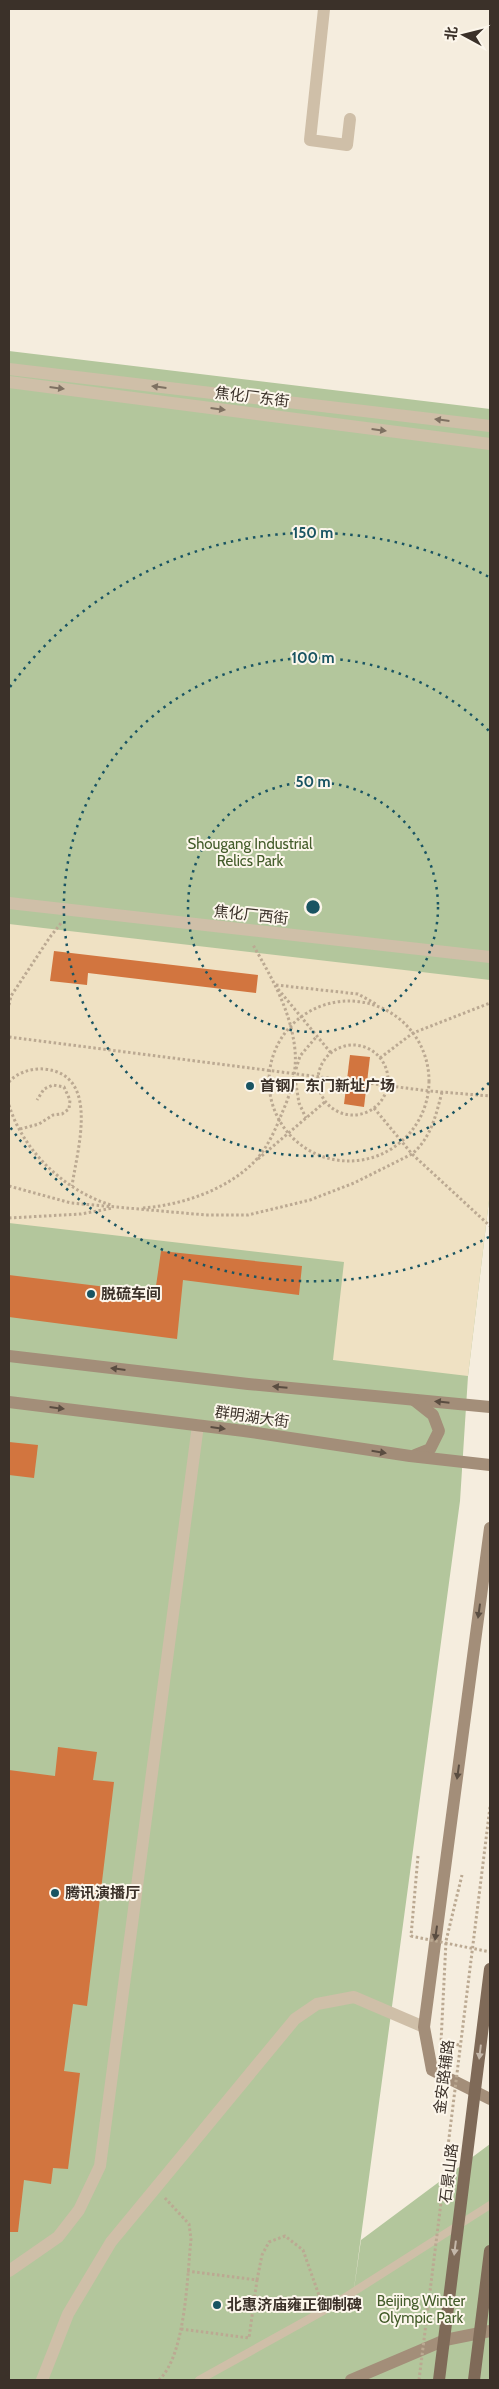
<svg xmlns="http://www.w3.org/2000/svg" width="499" height="2389" font-family="Cabin,'Noto Sans SC',sans-serif">
<style>
.green{fill:#b3c69c}
.plaza{fill:#efe1c3}
.building{fill:#d2753f}
.lines{fill:none;stroke-linecap:round;stroke-linejoin:round}
.path{stroke:#bba992;stroke-width:3;stroke-dasharray:2.5 2.5;stroke-linecap:butt}
.lane{stroke:#cfbfa8;stroke-width:8}
.street{stroke:#cfbfa8;stroke-width:12}
.secondary{stroke:#a38e79;stroke-width:12}
.path-bridge{stroke:#bba992;stroke-width:3;stroke-dasharray:2.5 2.5;stroke-linecap:butt}
.primary-bridge{stroke:#7f6a58;stroke-width:12}
.oneway{fill:#7e7162}
.oneway2{fill:#5a4d41}
.oneway3{fill:#c4b7a9}
.ring{fill:none;stroke:#195462;stroke-width:2.5;stroke-dasharray:2.5 5}
.poi-dot{fill:#195462;stroke:#fcf6eb;stroke-width:2}
.labels{text-anchor:middle;stroke-width:4;stroke-linejoin:round;paint-order:stroke}
.street-label{font-size:15px;fill:#3b3129;stroke:#fcf6eb}
.park-label{font-size:15px;fill:#435c2a;stroke:#fcf6eb}
.poi-label{font-size:15px;font-weight:bold;fill:#3b3129;stroke:#fcf6eb;text-anchor:start}
.centre{fill:#195462;stroke:#fcf6eb;stroke-width:2.5}
.ring-label{font-size:15px;text-anchor:middle;font-weight:bold;fill:#195462;stroke:#fcf6eb;stroke-width:4;stroke-linejoin:round;paint-order:stroke}
</style>
<rect width="100%" height="100%" fill="#f5edde"/>
<path class="green" d="M9,351L490,409V1192L468,1376L460,1501L353,2296L361,2240L490,2144V2380H9Z"/>
<path class="plaza" d="M9,924L490,980V1192L468,1376L333,1360L344,1262L9,1223Z"/>
<g class="building">
<path d="M54,951L258,975L256,993L88,973L87,985L50,981Z"/>
<path d="M350,1055L370,1057L364,1107L344,1104Z"/>
<path d="M161,1251L302,1266L299,1295L183,1280L177,1339L9,1317V1275L155,1293Z"/>
<path d="M9,1442L38,1445L34,1478L9,1475Z"/>
<path d="M58,1747L97,1752L93,1780L114,1782L87,2006L73,2004L64,2071L80,2073L68,2169L53,2168L51,2184L24,2180L18,2232H9V1770L55,1776Z"/>
</g>
<g class="lines">
<g class="path">
<path d="M276,985L358,994L376,1004"/>
<path d="M278,989L331,1053"/>
<circle cx="349" cy="1081" r="80"/>
<path d="M9,1005L11,996L50,937L62,922"/>
<path d="M9,1037L429,1091L490,1096"/>
<circle cx="353" cy="1080" r="35"/>
<path d="M380,1058L413,1033L490,1003"/>
<path d="M296,1069L300,1056L317,1036"/>
<path d="M295,1078L299,1103L306,1118"/>
<path d="M9,1082C16,1073 32,1068 44,1069C101,1074 77,1150 72,1186"/>
<path d="M9,1105C23,1151 65,1191 111,1205"/>
<path d="M374,1108L412,1154L490,1226"/>
<path d="M20,1129L39,1124L53,1115L62,1114L69,1109L70,1100L64,1087L53,1085L44,1089L37,1100"/>
<path d="M258,1159L326,1101"/>
<path d="M9,1186L71,1203L206,1215H248L310,1200L354,1183L412,1154C431,1138 436,1115 442,1092"/>
<path d="M143,1208C181,1205 223,1191 251,1165C266,1151 275,1131 282,1113C291,1093 297,1072 295,1050C291,1011 272,978 253,945"/>
<path d="M9,1218L81,1214L113,1208"/>
<path d="M257,2280L262,2255L269,2242L285,2236L303,2250L321,2301"/>
<path d="M181,2329L249,2338L257,2280L187,2271"/>
<path d="M159,2380C186,2354 187,2277 191,2239L189,2224L164,2197"/>
</g>
<path class="lane" d="M199,2380L325,2310L490,2205"/>
<g class="street">
<path d="M324,9L310,140L347,145L350,119"/>
<path d="M9,369L490,426"/>
<path d="M9,382L490,444"/>
<path d="M9,903L490,957"/>
<path d="M9,2271L58,2237L79,2210L100,2166L198,1425"/>
<path d="M42,2380L68,2314L111,2242L295,2019L317,2004L354,1997L424,2027"/>
</g>
<g class="secondary">
<path d="M9,1356L248,1384L490,1407"/>
<path d="M414,1400L433,1415L439,1431L430,1449L415,1455"/>
<path d="M9,1402L244,1431L410,1456L490,1465"/>
<path d="M490,1528L424,2027L432,2070L490,2099"/>
<path d="M351,2380L445,2340L490,2331"/>
</g>
<g class="path-bridge">
<path d="M418,1856L411,1936L490,1952"/>
<path d="M459,2045L441,2042L446,1941L462,1875"/>
<path d="M419,2380L490,1807"/>
</g>
<g class="primary-bridge">
<path d="M439,2380L490,1969"/>
<path d="M474,2380L490,2251"/>
</g>
</g>
<defs><path id="oneway-solid" d="M-6-.8H1V-3.2L6.5 0L1 3.2V.8H-6Z" transform="scale(1.25)"/></defs>
<g class="oneway">
<use href="#oneway-solid" transform="translate(159 387) rotate(-173)"/>
<use href="#oneway-solid" transform="translate(57 388) rotate(7)"/>
<use href="#oneway-solid" transform="translate(218 409) rotate(7)"/>
<use href="#oneway-solid" transform="translate(442 420) rotate(-173)"/>
<use href="#oneway-solid" transform="translate(379 430) rotate(7)"/>
</g>
<g class="oneway2">
<use href="#oneway-solid" transform="translate(118 1369) rotate(-173)"/>
<use href="#oneway-solid" transform="translate(280 1387) rotate(-175)"/>
<use href="#oneway-solid" transform="translate(442 1402) rotate(-174)"/>
<use href="#oneway-solid" transform="translate(57 1408) rotate(7)"/>
<use href="#oneway-solid" transform="translate(218 1428) rotate(7)"/>
<use href="#oneway-solid" transform="translate(379 1452) rotate(9)"/>
<use href="#oneway-solid" transform="translate(479 1611) rotate(98)"/>
<use href="#oneway-solid" transform="translate(458 1772) rotate(98)"/>
<use href="#oneway-solid" transform="translate(436 1933) rotate(98)"/>
</g>
<g class="oneway3">
<use href="#oneway-solid" transform="translate(480 2052) rotate(97)"/>
<use href="#oneway-solid" transform="translate(455 2248) rotate(97)"/>
</g>
<g class="ring">
<circle cx="313" cy="907" r="125"/>
<path d="M489 1083A249 249 0 1 1 489 731"/>
<path d="M489 1237A374 374 0 0 1 10 1127M10 687A374 374 0 0 1 489 577"/>
</g>
<g class="poi-dot">
<circle cx="250" cy="1086" r="5"/>
<circle cx="91" cy="1294" r="5"/>
<circle cx="55" cy="1893" r="5"/>
<circle cx="217" cy="2305" r="5"/>
</g>
<g class="labels">
<g class="street-label">
<text transform="translate(252 397) rotate(7)" y="5">焦化厂东街</text>
<text transform="translate(251 915) rotate(6)" y="5">焦化厂西街</text>
<text transform="translate(252 1417) rotate(8)" y="5">群明湖大街</text>
<text transform="translate(444 2077) rotate(-83)" y="5">金安路辅路</text>
<text transform="translate(449 2173) rotate(-83)" y="5">石景山路</text>
</g>
<g class="park-label">
<text x="250" y="849">Shougang Industrial<tspan x="250" dy="17">Relics Park</tspan></text>
<text x="421" y="2306">Beijing Winter<tspan x="421" dy="17">Olympic Park</tspan></text>
</g>
<g class="poi-label">
<text x="260" y="1091">首钢厂东门新址广场</text>
<text x="101" y="1299">脱硫车间</text>
<text x="65" y="1898">腾讯演播厅</text>
<text x="227" y="2310">北惠济庙雍正御制碑</text>
</g>
</g>
<circle cx="313" cy="907" r="8" class="centre"/>
<g class="ring-label">
<text x="313" y="538">150 m</text>
<text x="313" y="663">100 m</text>
<text x="313" y="787">50 m</text>
</g>
<rect width="499" height="2389" fill="none" stroke="#3b3129" stroke-width="20"/>
<g transform="translate(464 35) rotate(277)" stroke="#fcf6eb" stroke-width="4" paint-order="stroke">
<path d="M0-4L9 19L0 12L-9 19Z" fill="#3b3129"/>
<text y="-8" font-size="14" font-weight="bold" text-anchor="middle" fill="#3b3129">北</text>
</g>
</svg>
